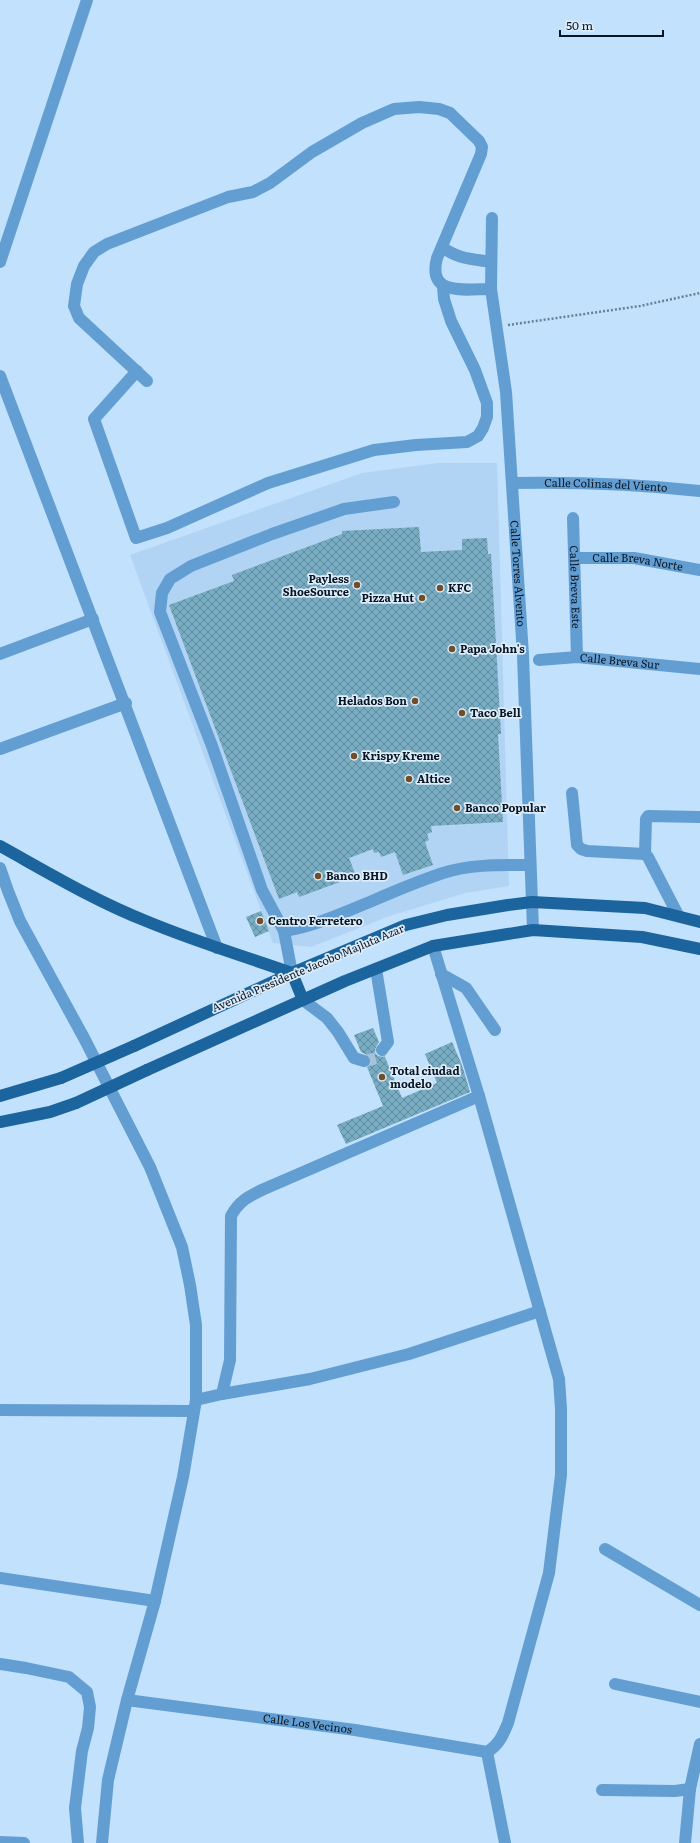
<svg xmlns="http://www.w3.org/2000/svg" width="700" height="1843" font-family="Literata,serif">
<style>
.built{fill:#b1d3f4}
.building{fill:url(#building-cross-hatch)}
.lines{fill:none;stroke-linecap:round;stroke-linejoin:round}
.minor-tunnel{stroke:#a6c2dc;stroke-width:12;stroke-dasharray:12 6;stroke-linecap:butt}
.path{stroke:#698094;stroke-width:2.5;stroke-dasharray:2 2;stroke-linecap:butt}
.minor{stroke:#639ed3;stroke-width:12}
.major{stroke:#1c649d;stroke-width:12}
.major-bridge{stroke:#1c649d;stroke-width:12}
.poi-dot{fill:#714e27;stroke:#ddecfa;stroke-width:1.5}
.labels{text-anchor:middle;stroke-width:3.5;stroke-linejoin:round;paint-order:stroke}
.street-label{font-size:11px;fill:#081522;stroke:#ddecfa}
.poi-label{font-size:11px;font-weight:bold;fill:#081522;stroke:#ddecfa;text-anchor:start}
</style>
<defs>
<pattern id="building-cross-hatch" width="8" height="8" patternUnits="userSpaceOnUse"><rect width="8" height="8" fill="#78acc2"/><path d="M0 0l8 8M0 8l8-8" fill="none" stroke="#608b9d"/></pattern>
</defs>
<rect width="100%" height="100%" fill="#c2e1fd"/>
<path class="built" d="M438,463H497L509,886L465,893L387,917L311,947L273,943L130,555L362,473Z"/>
<g class="building">
<path d="M419,527L421,552L462,550V539L487,538L488,554H491L501,734H498L503,822L431,826L432,832L427,834L429,840L425,842L433,865L403,875L395,852L381,857L379,852L374,853L373,849L349,858L356,876L299,897L297,892L279,899L169,605L234,581L232,575L342,534V531Z"/>
<path d="M261,911L269,931L255,937L246,917Z"/>
<path d="M373,1028L379,1042L375,1049V1053L378,1056L385,1057L402,1098L437,1083L425,1054L452,1042L462,1065L470,1092L346,1144L337,1125L383,1106L367,1067L371,1064V1059L369,1056L361,1052L354,1035Z"/>
</g>
<g class="lines">
<path class="minor-tunnel" d="M364,1061L377,1058L382,1050"/>
<path class="path" d="M508,325L640,306L700,293"/>
<g class="minor">
<path id="s1" d="M492,218L491,289L506,392L523,655L533,930"/>
<path d="M442,247C457,259 473,259 491,262"/>
<path d="M0,262L87,0"/>
<path d="M137,371L94,419L136,538L167,528L268,483L374,450L416,445L467,442L478,436L483,428L487,417V403L475,370L451,321L444,299L443,286"/>
<path d="M0,376L217,948"/>
<path d="M147,381L79,318L74,306L77,284L84,266L94,252L107,244L228,197L253,192L270,183L312,152L362,123L394,109L419,107L439,109L450,113L479,141L482,147L481,154L437,258C427,297 466,289 491,289"/>
<path id="s2" d="M512,483C575,482 637,484 700,491"/>
<path id="s3" d="M573,518L577,657"/>
<path id="s4" d="M575,558H634L700,570"/>
<path d="M0,654L93,619"/>
<path id="s5" d="M539,660L577,657L700,669"/>
<path d="M0,749L126,703"/>
<path d="M572,793L577,845L581,849L587,851L645,854L648,857L678,915"/>
<path d="M645,854L646,819L648,816L700,817"/>
<path d="M0,868L8,891L20,921L84,1038L150,1167L182,1247L190,1285L196,1325V1400L183,1477L155,1601L127,1700L108,1780L102,1843"/>
<path d="M284,931C315,926 343,913 372,901C395,891 419,881 443,873C471,864 502,865 530,865"/>
<path d="M433,946L479,1096L559,1379L561,1409V1475L549,1573L508,1723C503,1735 499,1745 487,1752"/>
<path d="M376,969L388,1042L382,1050"/>
<path d="M292,973L284,931L262,890L212,746L160,612L162,593L170,579L191,566L272,534L344,509L394,502"/>
<path d="M441,974L466,988L495,1030"/>
<path d="M303,1000L327,1018L338,1032L354,1058L364,1061"/>
<path d="M222,1394L310,1379L409,1354L540,1311"/>
<path d="M196,1400L222,1394L230,1360L231,1216C239,1201 249,1196 264,1189L479,1096"/>
<path d="M0,1410L194,1411"/>
<path d="M605,1549L700,1605"/>
<path d="M0,1578L155,1601"/>
<path d="M0,1664L26,1668L69,1677L87,1692L90,1707L88,1728L82,1751L75,1808L78,1843"/>
<path d="M615,1684L700,1702"/>
<path id="s6" d="M127,1700L355,1730L487,1752"/>
<path d="M487,1752L505,1843"/>
<path d="M602,1790L675,1791L690,1789"/>
<path d="M0,1842L24,1843"/>
<path d="M685,1843L690,1789L700,1744"/>
</g>
<g class="major">
<path d="M0,846C47,872 95,901 146,921C194,941 243,956 292,973L303,1000"/>
<path d="M134,1046L292,973L406,925L447,915L508,905L532,902L645,908L700,922"/>
<path d="M147,1070L345,981L433,946L533,930L642,937L700,949"/>
<path d="M0,1096L61,1078"/>
<path d="M0,1122L50,1112L76,1103"/>
</g>
<g class="major-bridge">
<path d="M61,1078L134,1046"/>
<path d="M76,1103L147,1070"/>
</g>
</g>
<g class="poi-dot">
<circle cx="357" cy="585" r="4"/>
<circle cx="440" cy="588" r="4"/>
<circle cx="422" cy="598" r="4"/>
<circle cx="452" cy="649" r="4"/>
<circle cx="415" cy="701" r="4"/>
<circle cx="462" cy="713" r="4"/>
<circle cx="354" cy="756" r="4"/>
<circle cx="409" cy="779" r="4"/>
<circle cx="457" cy="808" r="4"/>
<circle cx="318" cy="876" r="4"/>
<circle cx="260" cy="921" r="4"/>
<circle cx="382" cy="1077" r="4"/>
</g>
<g class="labels">
<g class="street-label">
<text dy="4" stroke="none"><textPath href="#s2" startOffset="94">Calle Colinas del Viento</textPath></text>
<text dy="4" stroke="none"><textPath href="#s4" startOffset="63">Calle Breva Norte</textPath></text>
<text dy="4" stroke="none"><textPath href="#s1" startOffset="357">Calle Torres Alvento</textPath></text>
<text dy="4" stroke="none"><textPath href="#s3" startOffset="69">Calle Breva Este</textPath></text>
<text dy="4" stroke="none"><textPath href="#s5" startOffset="81">Calle Breva Sur</textPath></text>
<text transform="translate(308 968) rotate(-23)" y="4">Avenida Presidente Jacobo Majluta Azar</text>
<text dy="4" stroke="none"><textPath href="#s6" startOffset="182">Calle Los Vecinos</textPath></text>
</g>
<g class="poi-label">
<text x="349" y="583" text-anchor="end">Payless<tspan x="349" dy="13">ShoeSource</tspan></text>
<text x="448" y="592">KFC</text>
<text x="414" y="602" text-anchor="end">Pizza Hut</text>
<text x="460" y="653">Papa John's</text>
<text x="407" y="705" text-anchor="end">Helados Bon</text>
<text x="470" y="717">Taco Bell</text>
<text x="362" y="760">Krispy Kreme</text>
<text x="417" y="783">Altice</text>
<text x="465" y="812">Banco Popular</text>
<text x="326" y="880">Banco BHD</text>
<text x="268" y="925">Centro Ferretero</text>
<text x="390" y="1075">Total ciudad<tspan x="390" dy="13">modelo</tspan></text>
</g>
</g>
<path d="M560 30v6h103v-6" fill="none" stroke="#081522" stroke-width="2"/>
<text x="566" y="30" font-size="12" fill="#081522" stroke="#ddecfa" stroke-width="3" paint-order="stroke">50 m</text>
</svg>
